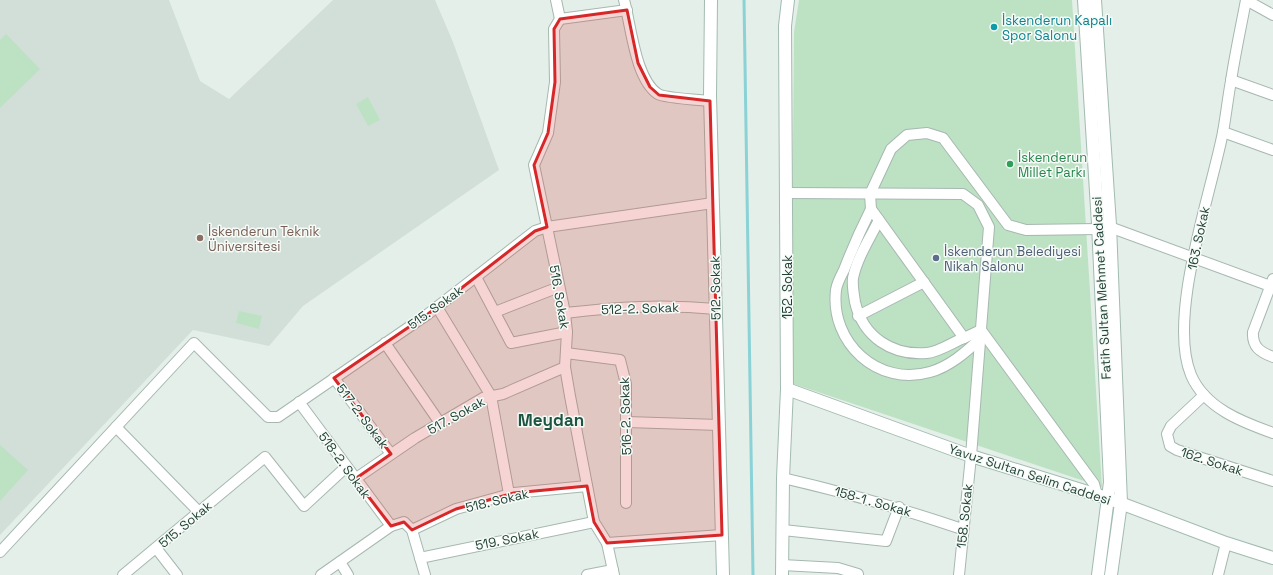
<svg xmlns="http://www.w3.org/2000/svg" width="1273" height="575" font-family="'Space Grotesk',sans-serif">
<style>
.built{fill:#d2dfd8}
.green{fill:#bde1c3}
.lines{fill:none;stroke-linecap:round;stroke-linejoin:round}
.stream{stroke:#8ad2d6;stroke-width:3}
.street-casing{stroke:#a6b8b0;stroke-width:12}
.secondary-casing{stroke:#a2bbb0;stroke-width:14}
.street{stroke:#fff;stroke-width:10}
.secondary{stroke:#fff;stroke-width:12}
.marked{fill:#d62828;fill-opacity:0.2;stroke:#d62828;stroke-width:3;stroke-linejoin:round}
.culture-dot{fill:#0f9aa8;stroke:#f6fbf8;stroke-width:1.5}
.leisure-dot{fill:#2e9e5b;stroke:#f6fbf8;stroke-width:1.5}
.education-dot{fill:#8d6e63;stroke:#f6fbf8;stroke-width:1.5}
.service-dot{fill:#5c6f8a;stroke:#f6fbf8;stroke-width:1.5}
.labels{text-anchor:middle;stroke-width:3;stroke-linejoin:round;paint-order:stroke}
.culture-label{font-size:13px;fill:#0d838f;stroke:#f6fbf8;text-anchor:start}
.leisure-label{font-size:13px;fill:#27864d;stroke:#f6fbf8;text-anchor:start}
.education-label{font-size:13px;fill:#785e54;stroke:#f6fbf8;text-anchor:start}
.street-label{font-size:13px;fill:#224236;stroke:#f6fbf8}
.service-label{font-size:13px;fill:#4e5e75;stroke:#f6fbf8;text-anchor:start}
.district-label{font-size:17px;font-weight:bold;fill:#1d5542;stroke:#f6fbf8}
</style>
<rect width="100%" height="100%" fill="#e4efe9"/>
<path class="built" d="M0,0H169L200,81L229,99L333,0H435L453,42L499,170L303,306L269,346L193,330L0,535Z"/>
<g class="green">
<path d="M799,0H1072L1102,487L791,383L794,32Z"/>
<path d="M6,34L40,69L0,108V40Z"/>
<path d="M368,97L380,120L368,126L356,104Z"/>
<path d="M239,311L262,316L259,329L236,323Z"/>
<path d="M0,445L28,470L0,501Z"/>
</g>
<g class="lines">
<path class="stream" d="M744,0L753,575"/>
<g class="street-casing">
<g id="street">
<path d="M556,0L560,19L627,10"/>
<path d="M624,0C631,25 635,79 658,94C664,98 700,100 710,101"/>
<path d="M1246,0C1241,27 1235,54 1231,81C1228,97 1226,115 1223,132C1211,194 1167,317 1191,375C1205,408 1242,422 1273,433"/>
<path d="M1246,0L1273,15"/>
<path d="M560,19L554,29L555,82L548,133L534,165L565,313L567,332L565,367L570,396L594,522L607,543L614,575"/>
<path d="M1231,80L1273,95"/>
<path d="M1223,132L1273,150"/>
<path d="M787,193L963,194L978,205L989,227L971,456L959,575"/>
<path d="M871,209C861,229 852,249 844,270C841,276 837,283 836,290C830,343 878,387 930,372C949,367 966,352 980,339"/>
<path d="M879,220C870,238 857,258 853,278C852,286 854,295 855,302C863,337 892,356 927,353C939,352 953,342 964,338"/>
<path d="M1104,225L1273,287"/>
<path d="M476,277L511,343L567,332"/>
<path d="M1273,279L1253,332C1252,347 1260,352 1273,357"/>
<path d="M437,307L491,396L509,494"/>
<path d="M495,312L559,287"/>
<path d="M565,313C618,307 662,304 716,309"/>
<path d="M858,316L924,282"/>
<path d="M385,343L440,423"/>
<path d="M566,353L620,360L626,384V503"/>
<path d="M334,378L391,454"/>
<path d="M1204,395L1171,426L1167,434L1170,446L1177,450L1273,481"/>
<path d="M299,402L391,526"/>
<path d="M627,422L719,425"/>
<path d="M116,427L199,512"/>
<path d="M783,478C844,492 903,509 962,529"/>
<path d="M355,479L415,438L483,398L503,394L565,367"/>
<path d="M1097,495L1094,484L981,330L964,338L871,209L870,194L891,149L907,135L927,133L943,138L1008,225L1026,230L1098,229"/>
<path d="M412,530L456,509L514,493L587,486"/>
<path d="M783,530L886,541L899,507"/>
<path d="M607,543L722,535"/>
<path d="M156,548L177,575"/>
<path d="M0,552L194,343L268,417H278L428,314L535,231L547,227L713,203"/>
<path d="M420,558L594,522"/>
<path d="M340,562L348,575"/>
<path d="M782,565L838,568L858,574"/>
<path d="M123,575L265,457L304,506L346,467"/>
<path d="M321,575L391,526L404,522L412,530L425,575"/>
<path d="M587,575L613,570"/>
<path d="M1218,575L1226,543"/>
</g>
</g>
<g class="secondary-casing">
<g id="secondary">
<path d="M711,0L710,96L723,575"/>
<path d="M1084,0L1098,224L1110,482L1098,575"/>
<path d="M1095,0L1110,225L1121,503L1111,575"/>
<path d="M787,389L971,456L1107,498L1226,543L1273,558"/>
<path d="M782,575L783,478L787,389L785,26L788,0"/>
</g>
</g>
<use href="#street" class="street"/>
<use href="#secondary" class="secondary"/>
</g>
<path class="marked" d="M627,10L638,63L650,87L659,95L710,101L722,535L607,543L594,522L587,486L514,493L456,509L412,530L404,522L391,526L355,479L391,454L334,378L428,314L535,231L547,227L534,165L548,133L555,82L554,29L560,19Z"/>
<circle class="culture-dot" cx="994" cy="27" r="4"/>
<circle class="leisure-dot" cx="1010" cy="164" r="4"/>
<circle class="education-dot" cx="200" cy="238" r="4"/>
<circle class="service-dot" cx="936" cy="258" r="4"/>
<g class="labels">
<g class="culture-label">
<text x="1002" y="25">İskenderun Kapalı<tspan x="1002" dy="15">Spor Salonu</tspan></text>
</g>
<g class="leisure-label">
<text x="1018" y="162">İskenderun<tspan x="1018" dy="15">Millet Parkı</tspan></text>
</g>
<g class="education-label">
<text x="208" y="236">İskenderun Teknik<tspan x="208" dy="15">Üniversitesi</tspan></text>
</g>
<g class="street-label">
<text transform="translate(1198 238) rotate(-78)" y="5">163. Sokak</text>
<text transform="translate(787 287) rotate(-90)" y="5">152. Sokak</text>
<text transform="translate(715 288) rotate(-91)" y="5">512. Sokak</text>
<text transform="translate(1101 288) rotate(-93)" y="5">Fatih Sultan Mehmet Caddesi</text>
<text transform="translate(560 297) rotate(80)" y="5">516. Sokak</text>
<text transform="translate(435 307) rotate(-36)" y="5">515. Sokak</text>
<text transform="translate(640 308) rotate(-2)" y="5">512-2. Sokak</text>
<text transform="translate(456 415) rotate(-29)" y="5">517. Sokak</text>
<text transform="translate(363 416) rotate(53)" y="5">517-2. Sokak</text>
<text transform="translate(625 416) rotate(-92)" y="5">516-2. Sokak</text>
<text transform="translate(1212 461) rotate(18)" y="5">162. Sokak</text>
<text transform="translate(345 465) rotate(54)" y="5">518-2. Sokak</text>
<text transform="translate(1030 474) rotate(18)" y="5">Yavuz Sultan Selim Caddesi</text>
<text transform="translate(497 500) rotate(-13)" y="5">518. Sokak</text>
<text transform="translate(873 501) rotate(16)" y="5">158-1 . Sokak</text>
<text transform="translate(964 516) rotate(-84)" y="5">158. Sokak</text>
<text transform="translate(185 524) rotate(-40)" y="5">515. Sokak</text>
<text transform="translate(507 539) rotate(-11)" y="5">519. Sokak</text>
</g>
<g class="service-label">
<text x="944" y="256">İskenderun Belediyesi<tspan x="944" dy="15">Nikah Salonu</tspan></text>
</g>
<g class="district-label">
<text x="551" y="426">Meydan</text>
</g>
</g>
</svg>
